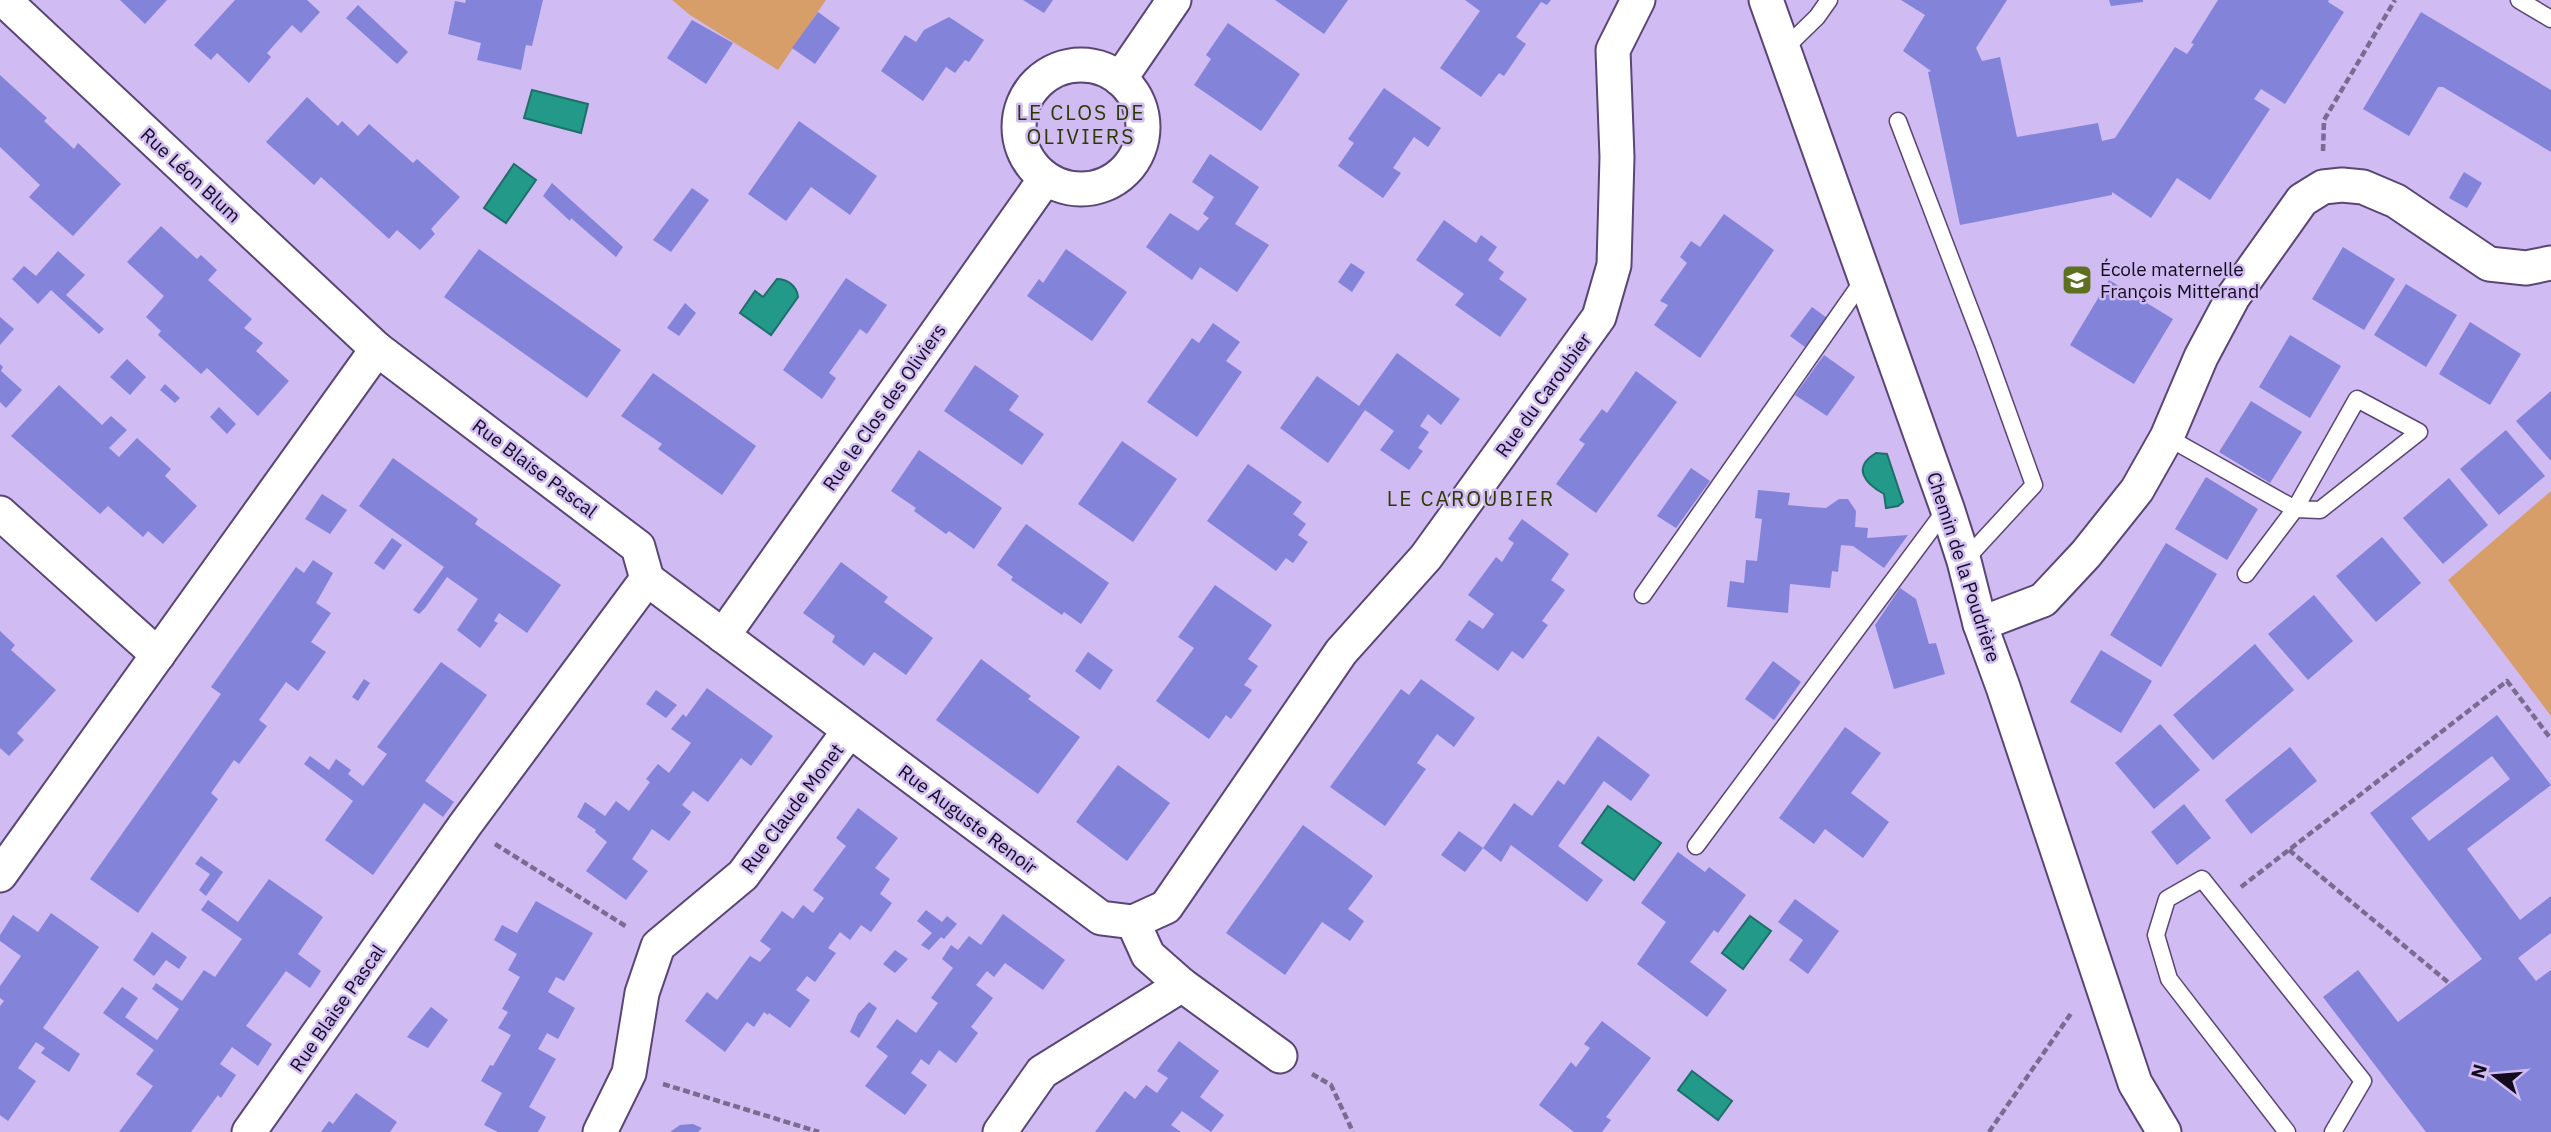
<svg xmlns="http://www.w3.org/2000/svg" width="2551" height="1132" font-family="'IBM Plex Sans',sans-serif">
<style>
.green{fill:#d89e6a}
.water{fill:#23998a;stroke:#1e6e6a;stroke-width:2}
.building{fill:#8383da;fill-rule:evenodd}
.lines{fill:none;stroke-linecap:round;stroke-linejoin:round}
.lane-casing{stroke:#594675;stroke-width:19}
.street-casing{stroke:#594675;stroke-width:37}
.path{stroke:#7a6b91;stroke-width:4.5;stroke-dasharray:7 3.5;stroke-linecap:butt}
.lane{stroke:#fff;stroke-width:16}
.street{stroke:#fff;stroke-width:33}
.labels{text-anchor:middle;stroke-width:5;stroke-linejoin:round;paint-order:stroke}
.street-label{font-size:19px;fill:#130b1e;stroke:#d0bbf2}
.poi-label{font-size:19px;fill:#130b1e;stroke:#d0bbf2;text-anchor:start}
.neighbourhood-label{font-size:21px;letter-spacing:2px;fill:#2d3900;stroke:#d0bbf2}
</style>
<rect width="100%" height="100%" fill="#d0bbf2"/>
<g class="green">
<path d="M672,0H826L778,70L690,15Z"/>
<path d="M2551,491V716L2448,580Z"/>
</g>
<g class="water">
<path d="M532,90L588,104L581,133L524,118Z"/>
<path d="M514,164L536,180L506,223L484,208Z"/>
<path d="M777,279C787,279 797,286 798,297L771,335L740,313L755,291L763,297Z"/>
<path d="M1876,453L1887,454L1903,502L1898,506L1886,508L1884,494C1866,484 1851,468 1876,453Z"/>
<path d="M1608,806L1661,843L1634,880L1582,843Z"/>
<path d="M1750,916L1771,931L1743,969L1722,953Z"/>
<path d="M1692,1071L1732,1101L1718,1120L1678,1090Z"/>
</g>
<g class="building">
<path d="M120,0H167L145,24Z"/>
<path d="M235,0H307L320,12L301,33L292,25L267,53L271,57L249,83L217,53L211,60L194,45Z"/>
<path d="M466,0H543L532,46L526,45L521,70L477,60L481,43L448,34L455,1L465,3Z"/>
<path d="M1023,0H1053L1044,13Z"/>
<path d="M1275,0H1348L1324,34Z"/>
<path d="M1465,0H1551L1547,5L1541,2L1516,37L1526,44L1504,76L1499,73L1481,97L1440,68L1480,11Z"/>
<path d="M1901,0H2007L1976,48L1982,61L2000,57L2017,137L2098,123L2102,141L2115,138L2175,47L2187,54L2194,44L2191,43L2218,0H2329L2328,2L2344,12L2285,104L2261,89L2254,99L2270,109L2210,200L2177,178L2151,218L2112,192V195L1960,225L1928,72L1931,71L1903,51L1925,15Z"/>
<path d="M2109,0H2143V2L2111,6Z"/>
<path d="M358,5L408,52L397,64L346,18Z"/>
<path d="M818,12L840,28L815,64L792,48Z"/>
<path d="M2421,12L2551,90V152L2443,87H2438L2409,136L2363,109Z"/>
<path d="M949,17L984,40L969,62L965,60L955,73L946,67L923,101L881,71L905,35L916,42L924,30Z"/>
<path d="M692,20L733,43L706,84L667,58Z"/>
<path d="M1228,23L1300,74L1261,131L1194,85L1211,59L1206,55Z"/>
<path d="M0,75L47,118L44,121L74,149L78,143L121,184L73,236L29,197L40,185L0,147Z"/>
<path d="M1384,88L1441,128L1428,147L1414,137L1393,168L1401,173L1383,198L1338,166L1354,143L1348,139Z"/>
<path d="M307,97L338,126L342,121L358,136L369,124L413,163L417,159L460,197L431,229L435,234L420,250L397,230L389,239L321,177L314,185L266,142Z"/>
<path d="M799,121L877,176L850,215L811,187L786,221L748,194Z"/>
<path d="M1210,154L1259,187L1235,224L1269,245L1237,292L1200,267L1192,280L1146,247L1170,213L1198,231L1209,218L1203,214L1214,197L1192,182Z"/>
<path d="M2464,172L2482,183L2467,208L2449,198Z"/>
<path d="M552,183L623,247L616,257L571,218L570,221L543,196Z"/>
<path d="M692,188L709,200L671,252L653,240Z"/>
<path d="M1724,214L1774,250L1700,358L1654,325L1668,305L1660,301L1687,263L1680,257L1691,241L1700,247Z"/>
<path d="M1444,220L1476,243L1481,235L1497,247L1488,260L1504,272L1499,279L1527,299L1500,337L1455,305L1464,294L1416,260Z"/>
<path d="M161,226L197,259L201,255L217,270L208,280L252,319L244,328L263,343L256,351L289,381L258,416L207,368L201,374L158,335L161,331L146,317L164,296L127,262Z"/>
<path d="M2343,247L2395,279L2364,330L2312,299Z"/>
<path d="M479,249L621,350L587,398L444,297Z"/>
<path d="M1066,249L1127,292L1092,341L1027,296L1039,279L1043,283Z"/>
<path d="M58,251L85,275L66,295L104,329L99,334L51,290L38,304L12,279L24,266L36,276Z"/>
<path d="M1351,263L1365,272L1352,292L1338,282Z"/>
<path d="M846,278L887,305L867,334L860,329L829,373L836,378L822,399L783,370Z"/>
<path d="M2109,280L2173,319L2134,384L2070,345Z"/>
<path d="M2406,284L2457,315L2426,367L2374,335Z"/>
<path d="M685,303L696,313L679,336L667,328Z"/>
<path d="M1812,307L1827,318L1805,347L1790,336Z"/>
<path d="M0,317L14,329L0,345Z"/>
<path d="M2470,322L2521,354L2490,405L2439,374Z"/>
<path d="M1213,323L1240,342L1226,361L1242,372L1197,437L1147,402L1192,338L1199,343Z"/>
<path d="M2290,335L2341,366L2310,418L2259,387Z"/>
<path d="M1397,353L1460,399L1441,425L1428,414L1420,426L1429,432L1418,448L1423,451L1409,470L1380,450L1394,431L1365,410L1328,463L1280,428L1317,376L1359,406Z"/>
<path d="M1824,355L1855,377L1827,416L1795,395Z"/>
<path d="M127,359L146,377L130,395L110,377Z"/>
<path d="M0,364L3,367L1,371L22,390L6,408L0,402Z"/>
<path d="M975,365L1019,396L1009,410L1044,434L1022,465L944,411Z"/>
<path d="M1636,371L1677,402L1596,513L1556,484L1585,444L1579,440L1602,409L1607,413Z"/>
<path d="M653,373L756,446L722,495L658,449L662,444L621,416Z"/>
<path d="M165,384L180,398L175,403L160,390Z"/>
<path d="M59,385L102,425L111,416L127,430L109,448L119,457L137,438L171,469L165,476L197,506L163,544L148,531L143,537L108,506L100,514L11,436Z"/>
<path d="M2551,391V461L2516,421Z"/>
<path d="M2251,401L2302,432L2270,483L2219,452Z"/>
<path d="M219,407L236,424L227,434L210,417Z"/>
<path d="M2506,430L2545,476L2499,515L2460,469Z"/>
<path d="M1122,441L1177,479L1133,542L1078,504Z"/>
<path d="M919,450L1002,508L974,549L949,531L946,534L914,511L916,508L891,491Z"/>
<path d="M393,458L478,519L475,524L561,585L527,633L499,613L494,621L498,623L480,648L457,630L478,599L447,577L425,608L419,614L413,610L444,567L359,506Z"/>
<path d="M1248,464L1302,502L1293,514L1306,524L1298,535L1308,542L1293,563L1286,558L1276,571L1207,521Z"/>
<path d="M1691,468L1710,481L1676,528L1657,516Z"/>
<path d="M2206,477L2258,509L2227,560L2175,529Z"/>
<path d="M2449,478L2488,525L2443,564L2403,518Z"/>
<path d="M1758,490L1790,493L1788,505L1810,507L1826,508L1839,499H1848L1856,511L1855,527L1868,528L1867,538L1908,535L1884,568L1853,546L1841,545L1838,572L1832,571L1830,588L1790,584L1788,613L1727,607L1730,581L1744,583L1746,560L1757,561L1762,519L1755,518Z"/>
<path d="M322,494L347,510L330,534L305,519Z"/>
<path d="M1522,519L1569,554L1551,580L1565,590L1542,621L1548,625L1523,659L1512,651L1498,671L1455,640L1469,620L1483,629L1494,614L1468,595L1496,557L1502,562L1514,543L1508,539Z"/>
<path d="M1026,524L1109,583L1081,624L1064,612L1062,615L1011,580L1013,577L997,565Z"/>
<path d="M2382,537L2421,583L2376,622L2336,576Z"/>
<path d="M392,538L402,545L384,570L374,563Z"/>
<path d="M2166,543L2217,574L2161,667L2110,635Z"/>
<path d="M313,560L333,573L316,603L331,613L311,642L326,652L298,691L286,682L259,720L267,726L239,764L234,760L211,793L218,799L138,913L90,879L221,694L211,687L296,567L304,573Z"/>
<path d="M841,562L888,597L884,602L933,638L906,675L874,652L864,666L832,642L835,636L803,613Z"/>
<path d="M1215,585L1272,625L1248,659L1258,666L1244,685L1252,690L1231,719L1226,715L1209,739L1156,701L1194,648L1178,637Z"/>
<path d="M1900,588L1916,599L1929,644L1936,643L1945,674L1894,689L1875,625Z"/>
<path d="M2314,595L2353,641L2308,680L2268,634Z"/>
<path d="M0,631L15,645L11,650L56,690L17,733L24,740L9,756L0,748Z"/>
<path d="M2255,644L2294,690L2213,760L2173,715Z"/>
<path d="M2101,650L2152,681L2121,733L2070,702Z"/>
<path d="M1088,652L1113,670L1100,690L1075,671Z"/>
<path d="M981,659L1031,696L1028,699L1080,737L1038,794L936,720Z"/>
<path d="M1773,661L1801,682L1774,720L1745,699Z"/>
<path d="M441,662L487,695L425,781L454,802L443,817L424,803L373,875L325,840L353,801L304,764L310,756L329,770L336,759L351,770L348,774L363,786L387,754L377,747Z"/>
<path d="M364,679L370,683L358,701L352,697Z"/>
<path d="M1421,679L1475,718L1454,747L1437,734L1417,763L1426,769L1385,826L1330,787L1401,689L1409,695Z"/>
<path d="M707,688L773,736L751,766L741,758L708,802L693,791L682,805L691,812L669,841L652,829L632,859L648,871L626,900L586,871L607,842L595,832L596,830L577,817L585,802L605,816L616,801L629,811L650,782L646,779L658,764L669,773L691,743L671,729L683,714L686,717Z"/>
<path d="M656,690L677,705L666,718L646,704Z"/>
<path d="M2497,715L2551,785L2467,849L2520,920L2551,896V933L2518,958L2536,981L2551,970V1132H2426L2323,997L2358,970L2398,1022L2482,959L2370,813ZM2492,756L2510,779L2429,841L2411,818Z"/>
<path d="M2160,724L2200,770L2154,809L2115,763Z"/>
<path d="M1845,727L1881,753L1851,793L1889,822L1863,858L1825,829L1814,844L1779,818Z"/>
<path d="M1598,736L1650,775L1631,801L1604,781L1558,846L1603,880L1587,902L1511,845L1501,862L1483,848L1514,803L1532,816L1558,780L1564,785Z"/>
<path d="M2290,747L2317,781L2251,834L2225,800Z"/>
<path d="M1118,765L1170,803L1127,861L1076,822Z"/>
<path d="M2184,804L2211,838L2177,865L2151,832Z"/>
<path d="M858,808L898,838L875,868L890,879L880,894L892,903L871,932L861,925L850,940L840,932L828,948L836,953L815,982L807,976L796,990L810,1000L790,1028L769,1013L768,1015L764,1012L754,1027L747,1022L725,1052L685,1021L707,992L717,1000L750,956L760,962L771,949L760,941L782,911L793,919L803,905L813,913L824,898L813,890L846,846L836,838Z"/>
<path d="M1303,825L1373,876L1348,909L1364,921L1350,941L1322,922L1285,975L1226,933Z"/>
<path d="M1459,831L1483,848L1465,872L1441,855Z"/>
<path d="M1678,852L1705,872L1709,867L1746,895L1718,933L1714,930L1690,962L1727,990L1707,1017L1637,964L1666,922L1641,903Z"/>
<path d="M201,856L223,872L206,896L199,890L210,874L195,864Z"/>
<path d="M269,879L323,917L298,954L321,971L310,988L286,971L246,1026L272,1044L258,1066L232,1047L220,1064L236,1075L221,1098L218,1095L191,1132H119L153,1086L136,1074L154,1050L103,1013L122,987L138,998L125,1017L157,1040L179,1009L152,989L156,983L182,1001L204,970L215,977L242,939L201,910L208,900L238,922Z"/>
<path d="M1795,899L1839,931L1808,974L1789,960L1803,940L1778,922Z"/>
<path d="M536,901L593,933L564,981L556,977L548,992L575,1008L558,1039L547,1033L538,1049L556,1059L529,1107L546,1117L538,1132H498L484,1125L502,1093L481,1081L490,1065L493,1066L511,1035L498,1028L508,1012L502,1009L520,977L508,970L517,954L494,940L502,925L517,933Z"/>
<path d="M926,910L942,922L947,916L957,924L944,939L941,937L929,950L921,945L932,933L917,921Z"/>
<path d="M51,913L99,947L43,1028L80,1054L69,1072L41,1053L45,1048L36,1042L18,1068L36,1081L8,1121L0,1115V1006L4,1001L0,998V986L21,956L0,941V935L13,915L38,932Z"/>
<path d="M1003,914L1065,960L1043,990L1005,963L994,977L987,971L976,985L993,998L971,1027L978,1033L956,1063L939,1050L929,1065L921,1059L911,1073L927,1085L905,1115L865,1086L888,1056L876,1047L897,1019L916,1033L938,1003L931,998L953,968L942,959L951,945L958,950L969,936L981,945Z"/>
<path d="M152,932L187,957L179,969L166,960L154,976L133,960Z"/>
<path d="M895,950L908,959L895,973L883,964Z"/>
<path d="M869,1002L877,1008L859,1038L850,1032L858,1014Z"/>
<path d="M431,1007L448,1020L428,1048L407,1037Z"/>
<path d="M1602,1021L1651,1058L1606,1117L1611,1120L1602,1132H1574L1539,1105L1571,1062L1576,1067L1590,1048L1584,1044Z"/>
<path d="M1179,1041L1219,1071L1200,1097L1224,1115L1211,1132L1182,1111L1171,1125L1181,1132H1095L1125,1091L1135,1099L1146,1085L1157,1093L1168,1078L1157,1071Z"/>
<path d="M356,1093L397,1122L390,1132H321L329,1121L333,1124Z"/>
<path d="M693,1124L702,1128L698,1132H670L680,1125Z"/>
</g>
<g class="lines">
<g class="lane-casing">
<g id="lane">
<path d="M2519,0L2551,19"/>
<path d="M1782,51L1817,17L1829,0"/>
<path d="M1898,121L1984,346L2034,485L1964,561"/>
<path d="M2357,399L2419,432L2320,510L2295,509Z"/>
<path d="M2167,437L2295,509L2246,574"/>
<path d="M1643,595L1864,279"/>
<path d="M1696,846L1947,508"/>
<path d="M2287,1132L2169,979L2156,935L2167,899L2202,879L2363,1081L2333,1132"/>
</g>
</g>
<g class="street-casing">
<g id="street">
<path d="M4,0L377,349"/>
<path d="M1766,0L1947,508L1964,561L1980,624L2003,687L2135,1083L2164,1132"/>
<circle cx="1081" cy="127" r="62"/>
<path d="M1120,79L1174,0"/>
<path d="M0,513L158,655"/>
<path d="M647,579L1101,918L1133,922L1148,955L1182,985L1280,1056"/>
<path d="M1980,624L2043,600L2086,554L2137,490L2167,437L2201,357L2233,297L2302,200L2323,187L2342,185L2363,187L2396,201L2489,264L2526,268L2551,263"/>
<path d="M723,636L1045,179"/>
<path d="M0,875L377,349L638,547L647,579L465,825L249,1132"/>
<path d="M1133,922L1166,907L1341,652L1426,557L1599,317L1614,265L1617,157L1613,50L1638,0"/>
<path d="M600,1132L629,1073L642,993L658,946L743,875L849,731"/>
<path d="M1000,1132L1042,1072L1182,985"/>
</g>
</g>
<g class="path">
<path d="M2323,151L2324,120L2395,0"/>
<path d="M495,844L627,927"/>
<path d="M2289,850L2449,983"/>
<path d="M2241,887L2507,681L2551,739"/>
<path d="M1312,1074L1331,1085L1353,1132"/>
<path d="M663,1084L819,1132"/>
<path d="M1989,1132L2072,1012"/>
</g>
<use href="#lane" class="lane"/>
<use href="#street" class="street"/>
</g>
<defs>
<g id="school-square" transform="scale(1.575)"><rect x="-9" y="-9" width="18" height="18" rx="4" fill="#5d701f" stroke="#d0bbf2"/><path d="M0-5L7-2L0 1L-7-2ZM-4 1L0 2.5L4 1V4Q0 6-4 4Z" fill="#fff"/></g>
</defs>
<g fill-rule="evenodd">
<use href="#school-square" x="2077" y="280"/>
</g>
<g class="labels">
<g class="street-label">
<text transform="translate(191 175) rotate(43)" y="7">Rue Léon Blum</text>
<text transform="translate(1543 395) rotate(-54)" y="7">Rue du Caroubier</text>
<text transform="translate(884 407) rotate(-55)" y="7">Rue le Clos des Oliviers</text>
<text transform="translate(535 468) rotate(37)" y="7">Rue Blaise Pascal</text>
<text transform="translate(1964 567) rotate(72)" y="7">Chemin de la Poudrière</text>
<text transform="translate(792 808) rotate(-53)" y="7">Rue Claude Monet</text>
<text transform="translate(968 819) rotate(37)" y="7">Rue Auguste Renoir</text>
<text transform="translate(337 1008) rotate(-55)" y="7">Rue Blaise Pascal</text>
</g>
<g class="poi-label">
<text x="2100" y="276">École maternelle<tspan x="2100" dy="22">François Mitterand</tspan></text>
</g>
<g class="neighbourhood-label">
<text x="1081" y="120">LE CLOS DE<tspan x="1081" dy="24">OLIVIERS</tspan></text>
<text x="1471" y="506">LE CAROUBIER</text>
</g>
</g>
<g transform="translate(2495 1076) rotate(286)" stroke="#d0bbf2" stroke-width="5" paint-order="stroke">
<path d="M0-5L12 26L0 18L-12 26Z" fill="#130b1e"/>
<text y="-10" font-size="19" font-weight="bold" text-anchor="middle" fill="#130b1e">N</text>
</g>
</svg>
